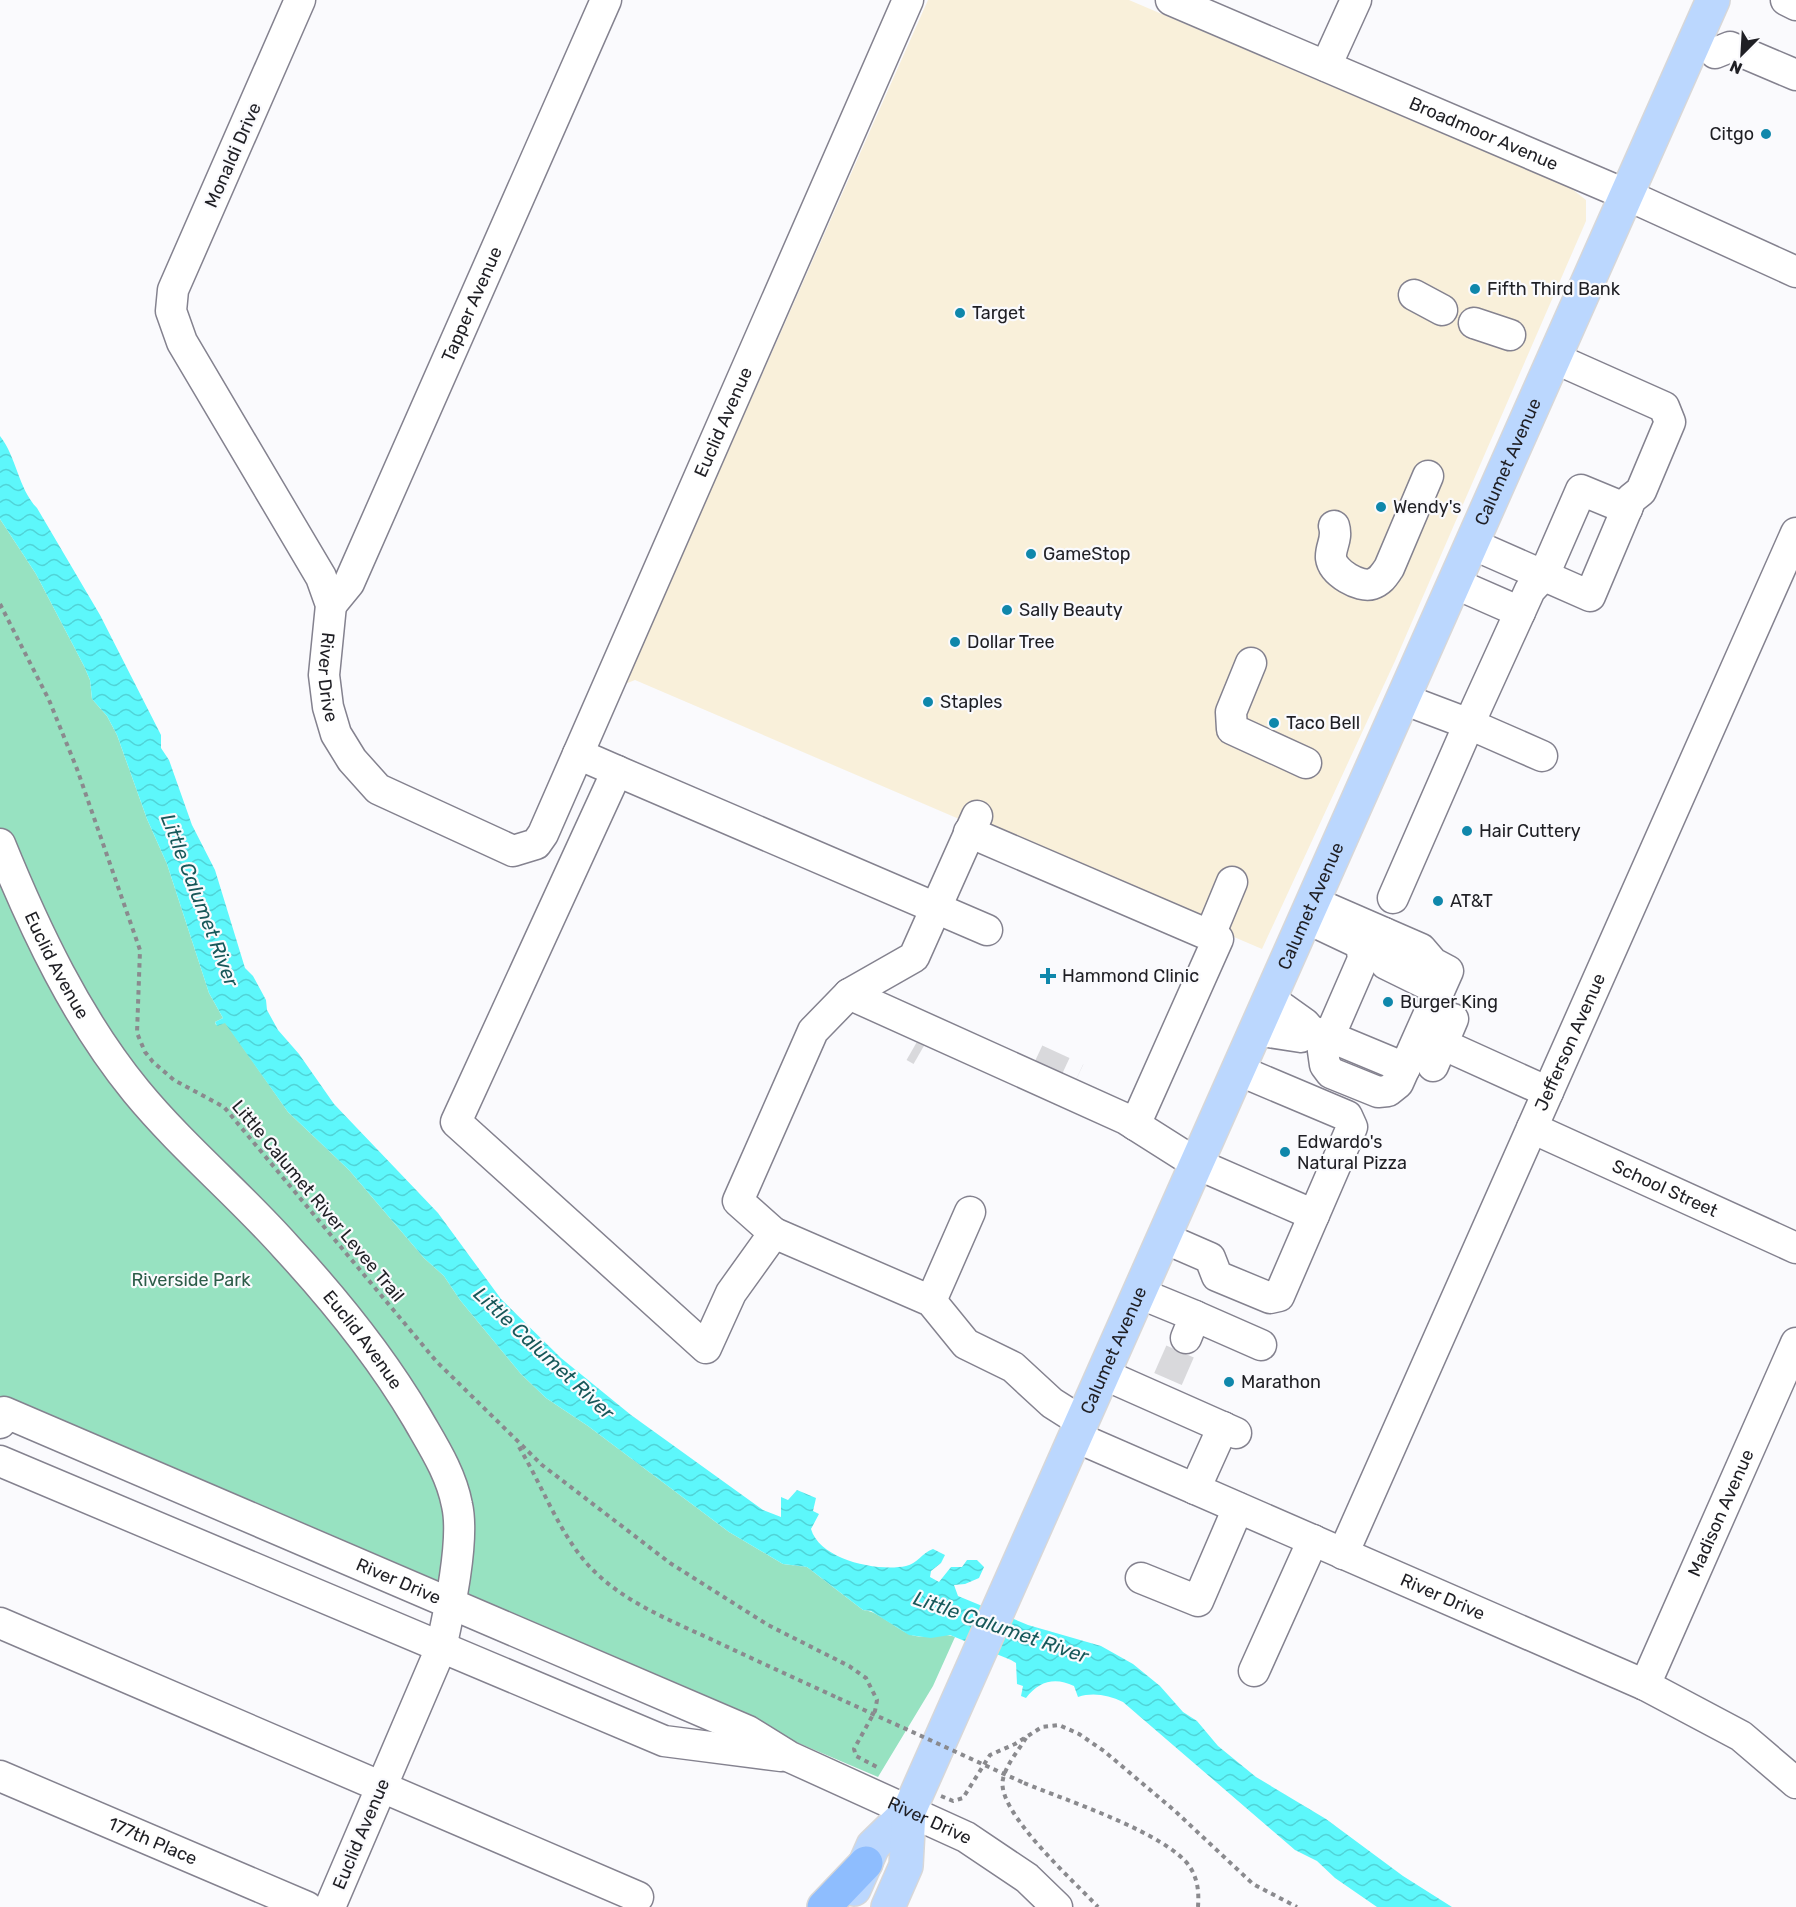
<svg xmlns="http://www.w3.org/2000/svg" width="1796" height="1907" font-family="Rubik,sans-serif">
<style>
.commercial{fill:#f9f0da}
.park{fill:#97e2c1}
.water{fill:url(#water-waves)}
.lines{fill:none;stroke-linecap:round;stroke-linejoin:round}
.minor-tunnel{stroke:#d9d9dc;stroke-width:30;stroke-dasharray:30 15;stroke-linecap:butt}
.minor-casing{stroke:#84828f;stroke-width:33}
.major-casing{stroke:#d7d7d8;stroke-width:36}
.highway-casing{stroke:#d7d7d8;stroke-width:36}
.path{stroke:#8a8a8e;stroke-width:4;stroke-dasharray:4.5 4.5;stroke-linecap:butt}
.minor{stroke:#fff;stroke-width:30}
.major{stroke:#bbd7fe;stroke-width:33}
.highway{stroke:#8ebdfe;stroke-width:33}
.path-bridge{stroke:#8a8a8e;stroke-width:4;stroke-dasharray:4.5 4.5;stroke-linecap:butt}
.poi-dot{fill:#0f87ab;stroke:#fafafd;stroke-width:2}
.labels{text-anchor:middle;stroke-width:4.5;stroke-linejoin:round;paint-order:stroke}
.street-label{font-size:18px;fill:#1f1f24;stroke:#fafafd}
.poi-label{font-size:18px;fill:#1f1f24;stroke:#fafafd;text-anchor:start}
.park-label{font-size:18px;fill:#2c5d49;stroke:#fafafd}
.water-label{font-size:20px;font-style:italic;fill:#17585a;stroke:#fafafd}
</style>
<defs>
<pattern id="water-waves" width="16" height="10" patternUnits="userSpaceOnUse" patternTransform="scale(1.5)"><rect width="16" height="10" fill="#5df7fb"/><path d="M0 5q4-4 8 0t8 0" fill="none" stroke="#50d3d7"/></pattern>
</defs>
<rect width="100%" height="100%" fill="#fafafd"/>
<path class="commercial" d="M928,0H1129L1572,189L1586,200V221L1395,661L1262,949L635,680L625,684Z"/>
<path class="park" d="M0,519L36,574L84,666L90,680L92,699L107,716L117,735L147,819L167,864L209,993L223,1018L215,1022L216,1025L225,1022L288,1112L349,1170L424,1258L444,1276L460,1300L521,1374L546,1398L588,1426L729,1532L783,1564L807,1567L863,1610C880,1612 893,1627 909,1634C924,1641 941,1631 955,1637L933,1686L878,1777L0,1403Z"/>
<path class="water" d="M0,436C17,458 18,488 37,508L100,615L161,735V748L169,760L192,825L215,870L245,968L253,976L266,1000L267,1010L278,1030L299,1054L334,1104L438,1213L501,1299L561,1358L631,1415L763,1510L781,1517V1497L788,1500L797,1490L816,1498L813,1511L819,1514L811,1529C820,1560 878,1572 906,1566C917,1564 922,1553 933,1549L945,1555L941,1563L931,1571L930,1577L939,1582L951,1567H962L967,1560H977L984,1567L979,1578L965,1584L954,1585L958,1596L1028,1625L1101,1646L1133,1664L1160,1686L1183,1712L1197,1721L1218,1746L1256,1777L1326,1819L1403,1876L1452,1907H1377L1335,1878L1317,1861L1295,1850L1123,1702C1108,1695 1093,1692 1078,1697L1074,1686C1055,1677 1039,1681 1026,1698L1021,1696L1023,1686L1017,1684L1016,1663L1011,1660L950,1635L931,1638L909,1635L871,1611L863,1610L807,1567L783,1564L729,1532L588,1426L546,1398L521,1374L460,1300L444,1276L424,1258L349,1170L288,1112L225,1023L217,1026L215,1022L223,1018L209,993L167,864L147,819L117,735L107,716L92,699L90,680L84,666L36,574L0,519Z"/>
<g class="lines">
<g class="minor-tunnel">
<path d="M914,1047L921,1051"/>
<path d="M1036,1059L1077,1078"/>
<path d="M1168,1379L1186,1338"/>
</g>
<g class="minor-casing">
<g id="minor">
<path id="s1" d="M300,0L173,290L171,311L182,342L321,577L331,605L324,675L328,707L336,734L352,760L378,789L513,851L536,844L543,834L908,0"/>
<path id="s2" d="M1171,0L1627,195L1796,272"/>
<path d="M1786,0L1796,5"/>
<path d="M1715,53L1730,47L1796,75"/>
<path d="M1326,66L1356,0"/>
<path d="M1414,295L1442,310"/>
<path d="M1474,323L1510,335"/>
<path d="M1334,526C1338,539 1330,547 1331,558C1333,573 1360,588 1372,584C1381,581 1384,575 1389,568L1428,476"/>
<path d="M1472,544L1590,596L1631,499L1641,491L1670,422L1664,407L1554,358"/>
<path d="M1454,583L1520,612"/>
<path id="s3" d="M331,605L349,583L606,0"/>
<path d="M1251,663L1231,712L1232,729L1306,763"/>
<path d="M578,754L617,771L456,1122L706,1348L731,1293L774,1233L931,1301L966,1344L1013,1367L1052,1403L1082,1422"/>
<path d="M1542,756L1469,724L1530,590L1544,575L1581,490L1627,509"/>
<path d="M617,771L987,930"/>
<path d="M969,832L1218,939L1135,1125"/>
<path id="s4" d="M0,844C35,930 77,1019 136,1091C182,1147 238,1193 286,1247C334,1299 381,1357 417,1418C433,1446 451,1473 457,1505C465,1540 449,1612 441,1648L330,1907"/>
<path d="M1393,898L1469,724L1403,699"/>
<path d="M1306,918L1361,944L1363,959L1323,1051L1325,1065L1331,1073L1378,1092L1388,1091L1398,1083L1448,971L1433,963L1421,949L1313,902"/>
<path d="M1384,933L1379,944L1386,964L1439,990"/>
<path d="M1210,935L1232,882"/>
<path d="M849,994L1126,1119L1197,1164L1314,1215"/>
<path d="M1270,999L1305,1024L1311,1031L1328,1036L1405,1068"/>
<path d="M1256,1030L1301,1037L1311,1031"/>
<path d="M1442,1044L1548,1092"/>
<path d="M1433,1066L1453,1019"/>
<path id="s5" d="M1532,1128L1796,1248"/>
<path d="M774,1233L738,1201L813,1031L849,994L914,957L977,816"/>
<path d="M1164,1238L1210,1258L1217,1276L1270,1298L1279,1296L1352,1127L1347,1116L1238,1070"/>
<path d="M1139,1293L1195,1316L1186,1338"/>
<path d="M931,1301L970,1212"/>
<path d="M1195,1316L1261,1345"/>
<path d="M1103,1374L1236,1433"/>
<path id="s6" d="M0,1423L4,1412L748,1731L790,1757L966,1837L1027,1878L1057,1907"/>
<path id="s7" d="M1076,1437L1645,1685L1741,1736L1796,1783"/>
<path d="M0,1461L664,1741L781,1756"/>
<path d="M1195,1489L1223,1427"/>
<path id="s8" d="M1343,1554L1796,533"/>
<path d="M1141,1578L1198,1601L1238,1508"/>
<path d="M0,1623L638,1897"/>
<path d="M1254,1671L1313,1540"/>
<path id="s9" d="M1645,1685L1796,1343"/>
<path id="s10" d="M0,1776L307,1907"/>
</g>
</g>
<g class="major-casing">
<g id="major">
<path d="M854,1889L873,1846L909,1811"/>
<path id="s11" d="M888,1907L906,1866L909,1811L1713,0"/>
</g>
</g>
<g class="highway-casing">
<path id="highway" d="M824,1907L866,1863"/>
</g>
<g class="path">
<path d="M0,604L49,700L77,769L140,950L137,1033L145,1052L153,1062L174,1080L224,1107L436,1361L542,1465L670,1563L768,1625L849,1666L866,1678L877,1700L875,1711L854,1749L856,1756L877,1767"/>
<path d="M519,1447C540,1482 555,1522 579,1554C613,1599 668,1619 717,1642C757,1661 797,1679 838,1698"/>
<path d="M1026,1738C1018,1751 1006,1765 1003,1779C995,1811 1076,1883 1098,1907"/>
<path d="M1024,1783C1065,1800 1167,1833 1190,1867C1198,1880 1199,1892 1198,1907"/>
<path d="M941,1796L953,1801L963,1798L990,1755L1015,1744L1042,1727L1059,1725L1079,1734L1104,1751L1175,1811L1253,1884L1297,1907"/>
</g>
<use href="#minor" class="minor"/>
<use href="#major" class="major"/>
<use href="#highway" class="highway"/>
<path class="path-bridge" d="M838,1698L1024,1783"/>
</g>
<g class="poi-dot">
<circle cx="1766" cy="134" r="6"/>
<circle cx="1475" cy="289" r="6"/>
<circle cx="960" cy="313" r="6"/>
<circle cx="1381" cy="507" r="6"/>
<circle cx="1031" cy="554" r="6"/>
<circle cx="1007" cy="610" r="6"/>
<circle cx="955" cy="642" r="6"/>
<circle cx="928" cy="702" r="6"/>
<circle cx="1274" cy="723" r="6"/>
<circle cx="1467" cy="831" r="6"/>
<circle cx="1438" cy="901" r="6"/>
<path d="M1045 967h6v6h6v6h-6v6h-6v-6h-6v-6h6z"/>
<circle cx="1388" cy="1002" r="6"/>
<circle cx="1285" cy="1152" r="6"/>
<circle cx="1229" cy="1382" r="6"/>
</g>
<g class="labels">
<g class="street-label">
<text dy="6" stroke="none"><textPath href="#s2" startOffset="340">Broadmoor Avenue</textPath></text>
<text transform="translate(233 155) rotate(-66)" y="6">Monaldi Drive</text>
<text dy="6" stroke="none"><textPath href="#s3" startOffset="333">Tapper Avenue</textPath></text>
<text dy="6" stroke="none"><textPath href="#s1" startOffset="1508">Euclid Avenue</textPath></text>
<text dy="6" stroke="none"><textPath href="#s11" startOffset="1576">Calumet Avenue</textPath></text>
<text dy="6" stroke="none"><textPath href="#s1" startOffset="746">River Drive</textPath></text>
<text dy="6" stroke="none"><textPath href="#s11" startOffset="1090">Calumet Avenue</textPath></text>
<text dy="6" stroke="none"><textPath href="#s4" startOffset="134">Euclid Avenue</textPath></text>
<text dy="6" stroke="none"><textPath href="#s8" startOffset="560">Jefferson Avenue</textPath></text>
<text dy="6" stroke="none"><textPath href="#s5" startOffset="146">School Street</textPath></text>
<text transform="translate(318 1201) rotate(50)" y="6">Little Calumet River Levee Trail</text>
<text dy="6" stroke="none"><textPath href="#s4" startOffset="620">Euclid Avenue</textPath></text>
<text dy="6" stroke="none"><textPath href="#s11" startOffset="604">Calumet Avenue</textPath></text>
<text dy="6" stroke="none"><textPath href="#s9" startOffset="188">Madison Avenue</textPath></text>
<text dy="6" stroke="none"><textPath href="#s6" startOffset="441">River Drive</textPath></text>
<text dy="6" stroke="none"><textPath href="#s7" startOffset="400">River Drive</textPath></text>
<text dy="6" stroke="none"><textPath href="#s6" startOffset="1024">River Drive</textPath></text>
<text transform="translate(361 1834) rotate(-67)" y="6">Euclid Avenue</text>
<text dy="6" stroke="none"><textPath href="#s10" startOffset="166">177th Place</textPath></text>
</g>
<g class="poi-label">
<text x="1754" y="140" text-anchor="end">Citgo</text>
<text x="1487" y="295">Fifth Third Bank</text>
<text x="972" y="319">Target</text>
<text x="1393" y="513">Wendy's</text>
<text x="1043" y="560">GameStop</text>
<text x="1019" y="616">Sally Beauty</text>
<text x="967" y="648">Dollar Tree</text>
<text x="940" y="708">Staples</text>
<text x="1286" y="729">Taco Bell</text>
<text x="1479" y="837">Hair Cuttery</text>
<text x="1450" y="907">AT&amp;T</text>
<text x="1062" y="982">Hammond Clinic</text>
<text x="1400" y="1008">Burger King</text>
<text x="1297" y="1148">Edwardo's<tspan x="1297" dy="21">Natural Pizza</tspan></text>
<text x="1241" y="1388">Marathon</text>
</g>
<g class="park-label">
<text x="191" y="1286">Riverside Park</text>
</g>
<g class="water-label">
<text transform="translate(200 900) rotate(69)" y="7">Little Calumet River</text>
<text transform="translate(544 1353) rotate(43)" y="7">Little Calumet River</text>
<text transform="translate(1001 1627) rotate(19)" y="7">Little Calumet River</text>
</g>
</g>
<g transform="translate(1742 54) rotate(204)" stroke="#fafafd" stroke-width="4.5" paint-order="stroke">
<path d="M0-4.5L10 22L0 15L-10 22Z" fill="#1f1f24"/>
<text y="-9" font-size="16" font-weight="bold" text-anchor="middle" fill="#1f1f24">N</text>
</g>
</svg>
